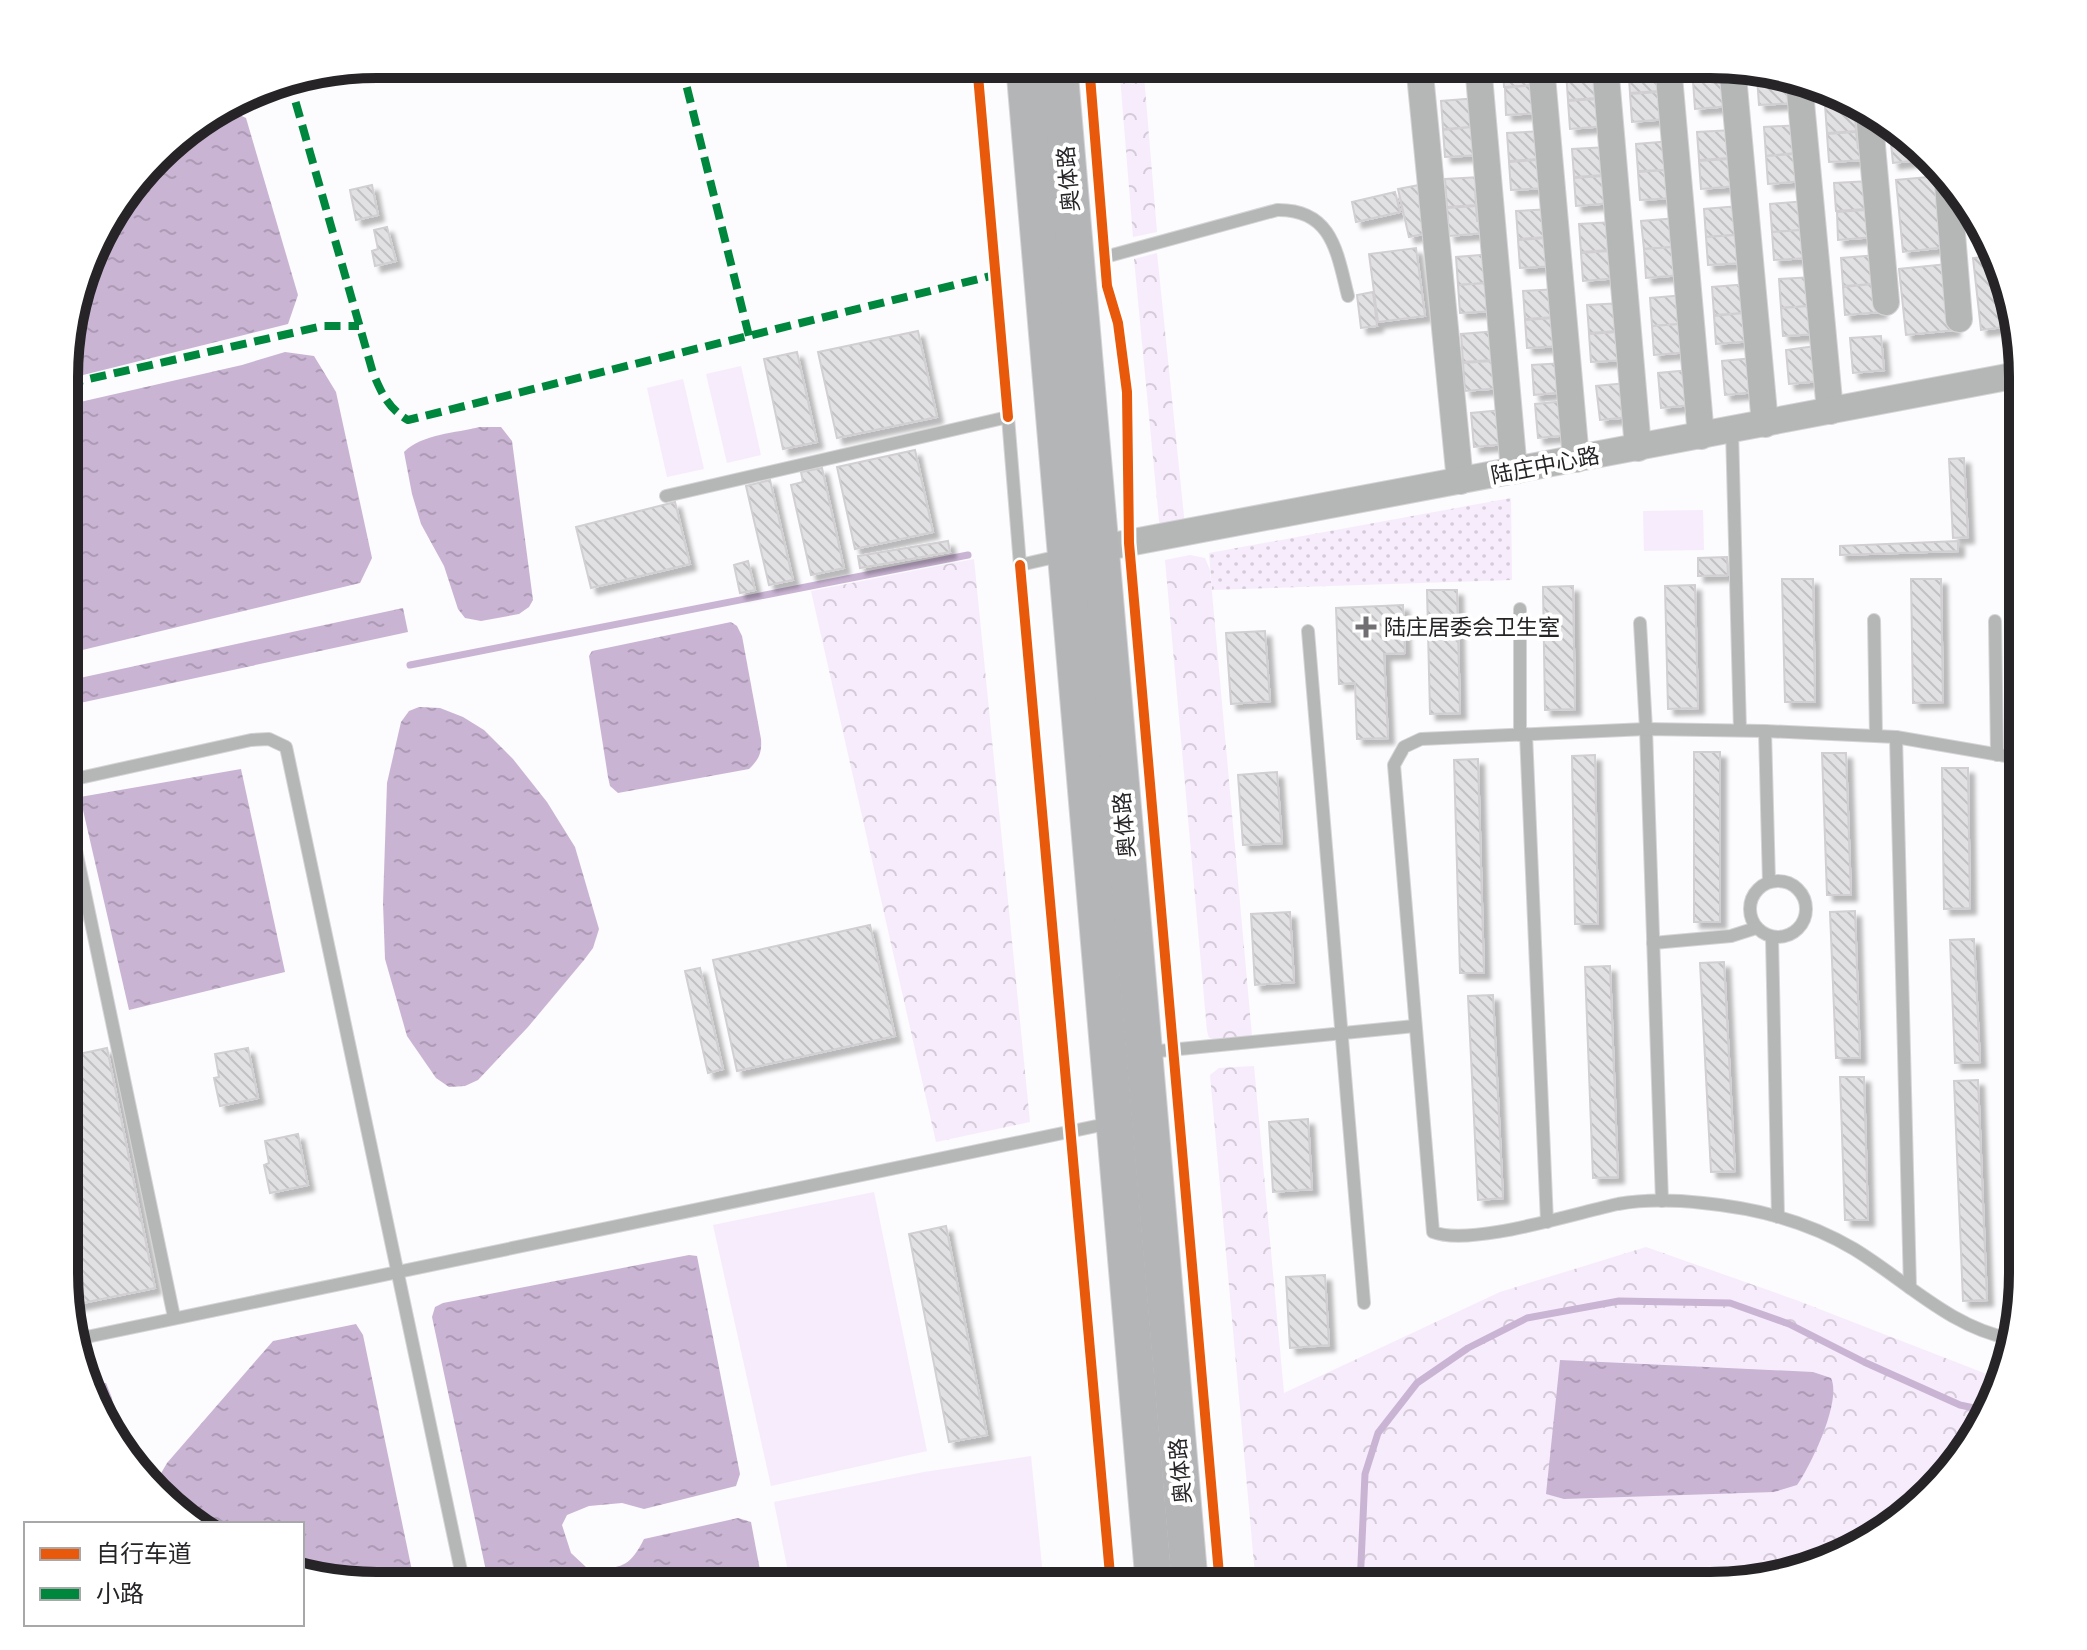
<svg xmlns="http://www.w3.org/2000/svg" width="2087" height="1650" font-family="Lato,'Noto Sans SC',sans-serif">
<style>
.industrial{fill:url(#industrial-grid)}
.grass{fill:url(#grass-dots)}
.forest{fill:url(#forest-crowns)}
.green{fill:#f7ecfc}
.water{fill:url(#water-ripples)}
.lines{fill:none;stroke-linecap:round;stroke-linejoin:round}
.stream{stroke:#cab4d4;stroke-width:7}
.building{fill:url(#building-back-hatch);stroke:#d1cfd2;stroke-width:2;filter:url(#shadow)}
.lane-casing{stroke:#d5d4d6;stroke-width:14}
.street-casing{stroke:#d5d4d6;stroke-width:28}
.secondary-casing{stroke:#d5d4d6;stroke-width:38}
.lane{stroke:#b5b6b6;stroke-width:12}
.street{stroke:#b5b6b6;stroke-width:26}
.secondary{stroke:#b4b5b6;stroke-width:36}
.quiet{stroke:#00873e;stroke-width:8;stroke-dasharray:16 8;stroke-linecap:butt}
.cycleway-casing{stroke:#fff;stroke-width:15}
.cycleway{stroke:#e8590c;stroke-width:10}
.poi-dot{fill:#716f72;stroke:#fff;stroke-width:3}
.labels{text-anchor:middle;stroke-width:8;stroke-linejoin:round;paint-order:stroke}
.street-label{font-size:22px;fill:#262427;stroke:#fff}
.poi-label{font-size:22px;fill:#262427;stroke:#fff;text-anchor:start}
.rim{fill:none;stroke:#262427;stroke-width:10}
</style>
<defs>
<pattern id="industrial-grid" width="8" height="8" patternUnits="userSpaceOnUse" patternTransform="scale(2)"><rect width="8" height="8" fill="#f7f0fa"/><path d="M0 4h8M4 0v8" fill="none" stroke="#d4ced6"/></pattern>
<pattern id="grass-dots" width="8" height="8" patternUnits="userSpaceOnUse" patternTransform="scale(2)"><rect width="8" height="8" fill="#f7ecfc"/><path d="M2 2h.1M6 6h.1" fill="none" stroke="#d4cad8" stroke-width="1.8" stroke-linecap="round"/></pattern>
<pattern id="forest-crowns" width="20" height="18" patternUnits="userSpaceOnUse" patternTransform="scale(2)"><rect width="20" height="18" fill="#f7ecfc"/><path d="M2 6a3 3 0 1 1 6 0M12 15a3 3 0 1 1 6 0" fill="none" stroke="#d4cad8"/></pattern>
<pattern id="water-ripples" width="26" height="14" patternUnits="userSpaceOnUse" patternTransform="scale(2)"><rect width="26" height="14" fill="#cab4d4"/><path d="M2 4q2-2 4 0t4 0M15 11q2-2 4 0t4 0" fill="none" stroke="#ad9bb6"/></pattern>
<pattern id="building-back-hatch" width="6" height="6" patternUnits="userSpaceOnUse" patternTransform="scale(2)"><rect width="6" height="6" fill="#e1e0e2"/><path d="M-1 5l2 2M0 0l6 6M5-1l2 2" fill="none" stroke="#c1c0c2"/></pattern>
<filter id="shadow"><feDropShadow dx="6" dy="6" stdDeviation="2" flood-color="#0004"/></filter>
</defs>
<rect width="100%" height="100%" fill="#fcfbfd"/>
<path class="industrial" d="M1491,1567L1493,1586H1454L1453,1571Z"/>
<path class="grass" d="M1511,498L1512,580L1212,590L1209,553Z"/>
<g class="forest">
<path d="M1119,64H1143L1157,232L1133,237Z"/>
<path d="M1157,253L1185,526L1160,531L1134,259Z"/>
<path d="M1190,555L1205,558L1210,570L1252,1036L1214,1039L1209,1038L1207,1031L1165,560Z"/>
<path d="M974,559L1030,1122L936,1142L811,591Z"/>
<path d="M1254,1066L1284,1393L1500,1292L1646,1247L1796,1300L2002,1380L1999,1393L1945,1480L1830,1562L1726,1583L1691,1586H1493L1491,1567L1453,1571L1454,1586H1256L1210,1075L1219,1068Z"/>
</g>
<g class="green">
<path d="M741,366L761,455L727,463L706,374Z"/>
<path d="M683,379L704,469L667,477L647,388Z"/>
<path d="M1703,510L1704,550L1644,551L1643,511Z"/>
<path d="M874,1192L927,1451L771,1486L713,1225Z"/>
<path d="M1031,1456L1044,1586H791L774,1502L924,1472Z"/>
</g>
<g class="water">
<path d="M227,109L246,118L298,295L288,324L67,379V336L106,221L171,141Z"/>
<path d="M285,352L314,356L336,392L372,558L360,583L66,654L67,405L242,365Z"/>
<path d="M480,427H501L512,441L533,600L529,607L519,614L481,621L465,618L458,609L444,566L421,524L412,494L404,452C422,434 456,433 480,427Z"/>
<path d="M403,608L408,632L66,706V681Z"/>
<path d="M731,622L737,626L742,636L761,739C762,753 759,759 749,769L618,793L610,786L608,777L589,656L592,651Z"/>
<path d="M419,707L440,708L463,717L484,730L513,759L547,802L575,847L599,929L593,948L584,960L528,1027L478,1080L465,1086L449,1087L436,1078L407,1036L385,959L383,903L387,783L401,722L409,711Z"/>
<path d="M241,769L285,972L129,1010L80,797Z"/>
<path d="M689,1255L697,1256L740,1474L736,1486L644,1509L622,1503L589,1506L567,1515L562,1525L571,1553L587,1568C619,1569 629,1569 644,1539L738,1518L751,1522L763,1586L489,1585L432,1317L435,1307L443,1303Z"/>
<path d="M356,1324L363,1335L415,1585H357L302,1573V1524H196L170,1508L151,1482H156L167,1463L273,1341Z"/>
<path d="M1560,1360L1813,1372L1831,1378C1842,1401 1811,1465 1797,1485L1774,1492L1564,1499L1546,1494Z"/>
<path d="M106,1383L112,1398L117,1439L96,1412L89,1386Z"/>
</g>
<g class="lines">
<g class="stream">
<path d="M410,665L968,555"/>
<path d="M1360,1586L1365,1474L1378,1433L1417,1383L1468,1348L1527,1318L1619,1301L1730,1303L1789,1324L1864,1362L1960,1405L1988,1411"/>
</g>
</g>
<g class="building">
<path d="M1503,65H1539L1534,85L1504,87Z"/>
<path d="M1628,65H1663L1659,91L1630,93Z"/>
<path d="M1692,65H1721L1722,78L1693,80Z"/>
<path d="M1601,70L1597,98L1568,100L1566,72Z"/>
<path d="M1777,76L1787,78L1788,91L1794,103L1759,105L1757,77Z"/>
<path d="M1722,79L1730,106L1695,109L1693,81Z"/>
<path d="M1534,85L1542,113L1506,115L1505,88Z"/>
<path d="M1659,92L1667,119L1632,122L1630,94Z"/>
<path d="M1477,98L1472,127L1443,129L1441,101Z"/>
<path d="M1597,99L1605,126L1570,129L1568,101Z"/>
<path d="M1855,103L1861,107V115L1855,116L1856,131L1827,133L1825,105Z"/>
<path d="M1889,124L1917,142L1929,159L1893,163Z"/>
<path d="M1800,125L1795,153L1766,156L1764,127Z"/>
<path d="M1472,127L1481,155L1445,157L1443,130Z"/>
<path d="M1733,130L1729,158L1699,160L1697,132Z"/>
<path d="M1543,131L1538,159L1509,161L1507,133Z"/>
<path d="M1856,132L1858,148L1864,147L1865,160L1829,162L1827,134Z"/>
<path d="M1671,141L1667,170L1638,171L1636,144Z"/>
<path d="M1608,147L1604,175L1574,177L1572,149Z"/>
<path d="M1795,154L1804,181L1768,184L1766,156Z"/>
<path d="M1729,159L1737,186L1701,189L1699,161Z"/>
<path d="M1538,160L1547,188L1511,190L1509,162Z"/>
<path d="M1667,170L1675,198L1640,200L1638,172Z"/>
<path d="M1604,176L1612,203L1576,206L1574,178Z"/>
<path d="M1939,176L1946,247L1903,252L1896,180Z"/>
<path d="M1480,177L1481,189L1475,190L1476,205L1447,207L1445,179Z"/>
<path d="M1870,181L1866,209L1836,211L1834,183Z"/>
<path d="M372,185L378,215L356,220L350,190Z"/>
<path d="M1419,185L1428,233L1409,237L1398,189Z"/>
<path d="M1395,192L1400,212L1356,222L1352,202Z"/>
<path d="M1806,201L1802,230L1772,232L1770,204Z"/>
<path d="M1476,206L1477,221H1483L1484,233L1449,236L1447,208Z"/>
<path d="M1739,206L1735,235L1706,237L1704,209Z"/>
<path d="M1552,209L1547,237L1518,239L1516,211Z"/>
<path d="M1866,210L1874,237L1838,240L1837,212Z"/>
<path d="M1677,218L1673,247L1644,249L1641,221Z"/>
<path d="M1614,222L1610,250L1581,252L1579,224Z"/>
<path d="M387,227L396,261L375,266L372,251L378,249L374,230Z"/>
<path d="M1978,227L1988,242L1979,243Z"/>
<path d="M1802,230L1810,258L1774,260L1772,232Z"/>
<path d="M1735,235L1743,263L1708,265L1706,237Z"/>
<path d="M1548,238L1556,266L1520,268L1518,240Z"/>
<path d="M1673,247L1681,275L1646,278L1644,249Z"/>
<path d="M1416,248L1425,316L1378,322L1369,254Z"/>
<path d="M1610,251L1618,278L1583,281L1581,253Z"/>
<path d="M1492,254L1487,283L1458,285L1456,257Z"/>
<path d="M1877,255L1873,284L1843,286L1841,258Z"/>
<path d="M1998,255L2013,326L1981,330L1973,258Z"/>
<path d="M1947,264L1954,330L1906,335L1899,269Z"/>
<path d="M1814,277L1810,306L1781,308L1779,279Z"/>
<path d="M1487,283L1495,311L1460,313L1458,285Z"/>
<path d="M1748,284L1744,313L1714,315L1712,287Z"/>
<path d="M1873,284L1881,312L1845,315L1843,287Z"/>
<path d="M1559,289L1555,317L1525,319L1523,291Z"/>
<path d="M1373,292L1377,326L1361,328L1357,295Z"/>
<path d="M1685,295L1681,324L1652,326L1650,298Z"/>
<path d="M1622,303L1618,331L1589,333L1587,305Z"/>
<path d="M1810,306L1818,334L1783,336L1781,308Z"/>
<path d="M1744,313L1752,341L1716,344L1714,316Z"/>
<path d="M1555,318L1563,346L1527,348L1525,320Z"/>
<path d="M1681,324L1689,352L1654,355L1652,326Z"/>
<path d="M918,331L937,417L837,438L818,352Z"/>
<path d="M1497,331L1492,360L1463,362L1461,334Z"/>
<path d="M1618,332L1626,360L1591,362L1589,334Z"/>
<path d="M1881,336L1884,370L1853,373L1850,338Z"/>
<path d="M1816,346L1820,381L1789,384L1786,350Z"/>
<path d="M797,352L817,442L783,449L764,359Z"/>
<path d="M1753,358L1756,392L1725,395L1722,361Z"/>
<path d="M1492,361L1501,388L1465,391L1463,363Z"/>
<path d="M1564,363L1566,392L1534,395L1532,365Z"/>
<path d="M1689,370L1692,405L1661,408L1658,373Z"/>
<path d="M1627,383L1630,417L1600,420L1596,386Z"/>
<path d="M1566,401L1569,435L1538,438L1535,404Z"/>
<path d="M1502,410L1505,444L1474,447L1471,413Z"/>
<path d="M915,450L933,532L855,549L837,467Z"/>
<path d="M1964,458L1968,537L1953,538L1949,459Z"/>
<path d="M822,468L844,568L811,575L791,485L803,482L801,472Z"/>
<path d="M770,480L793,580L769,585L746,486Z"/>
<path d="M675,502L690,564L591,588L576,527Z"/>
<path d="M948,541L950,552L860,568L858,556Z"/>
<path d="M1958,541V551L1840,555V546Z"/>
<path d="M1727,557L1728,575L1698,576V558Z"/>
<path d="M748,561L755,590L740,593L734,565Z"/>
<path d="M1782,579H1813L1815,702H1785Z"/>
<path d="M1911,579H1941L1943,702L1913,703Z"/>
<path d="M1695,585L1698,708L1668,709L1665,586Z"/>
<path d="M1573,586L1575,709L1545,710L1543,587Z"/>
<path d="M1427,590H1457L1460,713L1430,714Z"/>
<path d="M1403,605L1405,653L1384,654L1388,738L1357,739L1355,683L1339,684L1336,608Z"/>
<path d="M1265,631L1270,701L1231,704L1226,633Z"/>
<rect x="1694" y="752" width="26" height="170"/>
<path d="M1822,753H1846L1851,895H1827Z"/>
<path d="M1595,755L1598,924H1575L1572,756Z"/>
<path d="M1478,759L1484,973H1460L1454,760Z"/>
<path d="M1942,768H1968L1970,908L1944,909Z"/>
<path d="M1277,772L1282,843L1243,845L1238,775Z"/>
<path d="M66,853L79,912L66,915Z"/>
<path d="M1855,911L1860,1058H1836L1830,912Z"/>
<path d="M1290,912L1294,982L1255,985L1251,914Z"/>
<path d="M870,925L895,1036L737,1071L713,960Z"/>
<path d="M1974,939L1980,1062L1955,1063L1950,940Z"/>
<path d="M1724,962L1735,1171L1711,1172L1700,963Z"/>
<path d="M1610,966L1618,1177L1593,1178L1585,967Z"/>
<path d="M700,968L723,1069L708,1073L685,971Z"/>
<path d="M1493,995L1503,1198L1478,1200L1468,996Z"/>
<path d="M107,1048L155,1288L68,1306L65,1294V1057Z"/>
<path d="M248,1048L258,1098L220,1106L214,1078L219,1077L215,1054Z"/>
<path d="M1840,1077H1864L1868,1220H1845Z"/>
<path d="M1978,1080L1987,1300L1963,1301L1954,1081Z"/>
<path d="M1308,1119L1312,1189L1273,1192L1269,1122Z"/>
<path d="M298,1134L308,1185L270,1193L264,1165L269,1163L265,1141Z"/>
<path d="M946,1226L987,1435L949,1442L909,1234Z"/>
<path d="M1325,1275L1329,1345L1290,1348L1286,1277Z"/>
</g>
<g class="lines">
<g class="lane-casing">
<g id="lane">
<path d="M1105,257L1277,210C1332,209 1337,252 1348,296"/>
<path d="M1732,430L1740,730"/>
<path d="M666,496L1008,417L1020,565L1064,555"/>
<path d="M1520,609V735"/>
<path d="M1874,620L1876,736"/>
<path d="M1995,621L1997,755"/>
<path d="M1640,623L1646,729L1662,1201"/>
<path d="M1308,631L1364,1303"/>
<path d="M1765,731L1769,882"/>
<path d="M1526,734L1547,1222"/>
<path d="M1896,737L1910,1288"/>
<path d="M66,781L251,740L269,739L286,747L464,1585"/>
<path d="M66,803L174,1317"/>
<circle cx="1778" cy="909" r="28"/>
<path d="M1772,937L1778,1217"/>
<path d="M1653,943L1731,936L1756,928"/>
<path d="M1149,1052L1415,1026"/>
<path d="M77,1339L1111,1123"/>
<path d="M2012,1339C1951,1328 1905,1280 1854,1249C1809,1222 1756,1208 1703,1203C1675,1200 1646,1199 1618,1204C1575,1213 1470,1247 1433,1232L1394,765L1404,747L1421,739L1646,729L1765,731L1896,737L2023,759"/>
</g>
</g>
<g class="street-casing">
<g id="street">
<path d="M1419,64L1460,481"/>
<path d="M1478,65L1514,471"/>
<path d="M1541,65L1576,459"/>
<path d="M1605,65L1638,448"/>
<path d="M1668,65L1701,436"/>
<path d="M1732,65L1765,424"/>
<path d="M1799,81L1830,411"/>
<path d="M1869,112L1886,302"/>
<path d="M1948,185L1959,319"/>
<path d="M1086,551L2023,374"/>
</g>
</g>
<g class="secondary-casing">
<g id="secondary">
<path d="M1024,64L1154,1586"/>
<path d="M1059,64L1190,1586"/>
</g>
</g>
<use href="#lane" class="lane"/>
<use href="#street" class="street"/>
<use href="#secondary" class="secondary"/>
<g class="quiet">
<path d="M681,64L749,336"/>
<path d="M289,79L373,373C382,394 388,408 408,420L995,275"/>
<path d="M67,384L323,326H359"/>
</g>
<g class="cycleway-casing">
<g id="cycleway">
<path d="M977,64L1008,417"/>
<path d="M1089,64L1107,286L1118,323L1127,392L1129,543L1220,1586"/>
<path d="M1020,565L1111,1586"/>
</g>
</g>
<use href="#cycleway" class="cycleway"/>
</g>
<path class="poi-dot" d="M1362 615h8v8h8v8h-8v8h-8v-8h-8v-8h8z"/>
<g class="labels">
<g class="street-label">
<text transform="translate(1068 179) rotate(-95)" y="8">奥体路</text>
<text transform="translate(1545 465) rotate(-11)" y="8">陆庄中心路</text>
<text transform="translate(1124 825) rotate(-95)" y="8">奥体路</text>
<text transform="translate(1180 1471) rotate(-95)" y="8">奥体路</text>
</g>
<g class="poi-label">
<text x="1384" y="635">陆庄居委会卫生室</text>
</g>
</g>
<path d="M0 0H2087V1650H0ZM377 78H1710A299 299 0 0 1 2009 377V1273A299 299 0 0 1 1710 1572H377A299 299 0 0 1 78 1273V377A299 299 0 0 1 377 78Z" fill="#fff" fill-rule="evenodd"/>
<path class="rim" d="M377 78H1710A299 299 0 0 1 2009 377V1273A299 299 0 0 1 1710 1572H377A299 299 0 0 1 78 1273V377A299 299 0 0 1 377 78Z"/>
<rect x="24" y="1522" width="280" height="104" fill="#ffffff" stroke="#a8a7a9" stroke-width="2"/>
<rect x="40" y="1548" width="40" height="12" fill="#e8590c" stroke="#a8a7a9" stroke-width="2"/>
<text x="96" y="1562" font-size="24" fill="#262427">自行车道</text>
<rect x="40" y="1588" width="40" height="12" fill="#00873e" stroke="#a8a7a9" stroke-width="2"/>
<text x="96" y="1602" font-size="24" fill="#262427">小路</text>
</svg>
